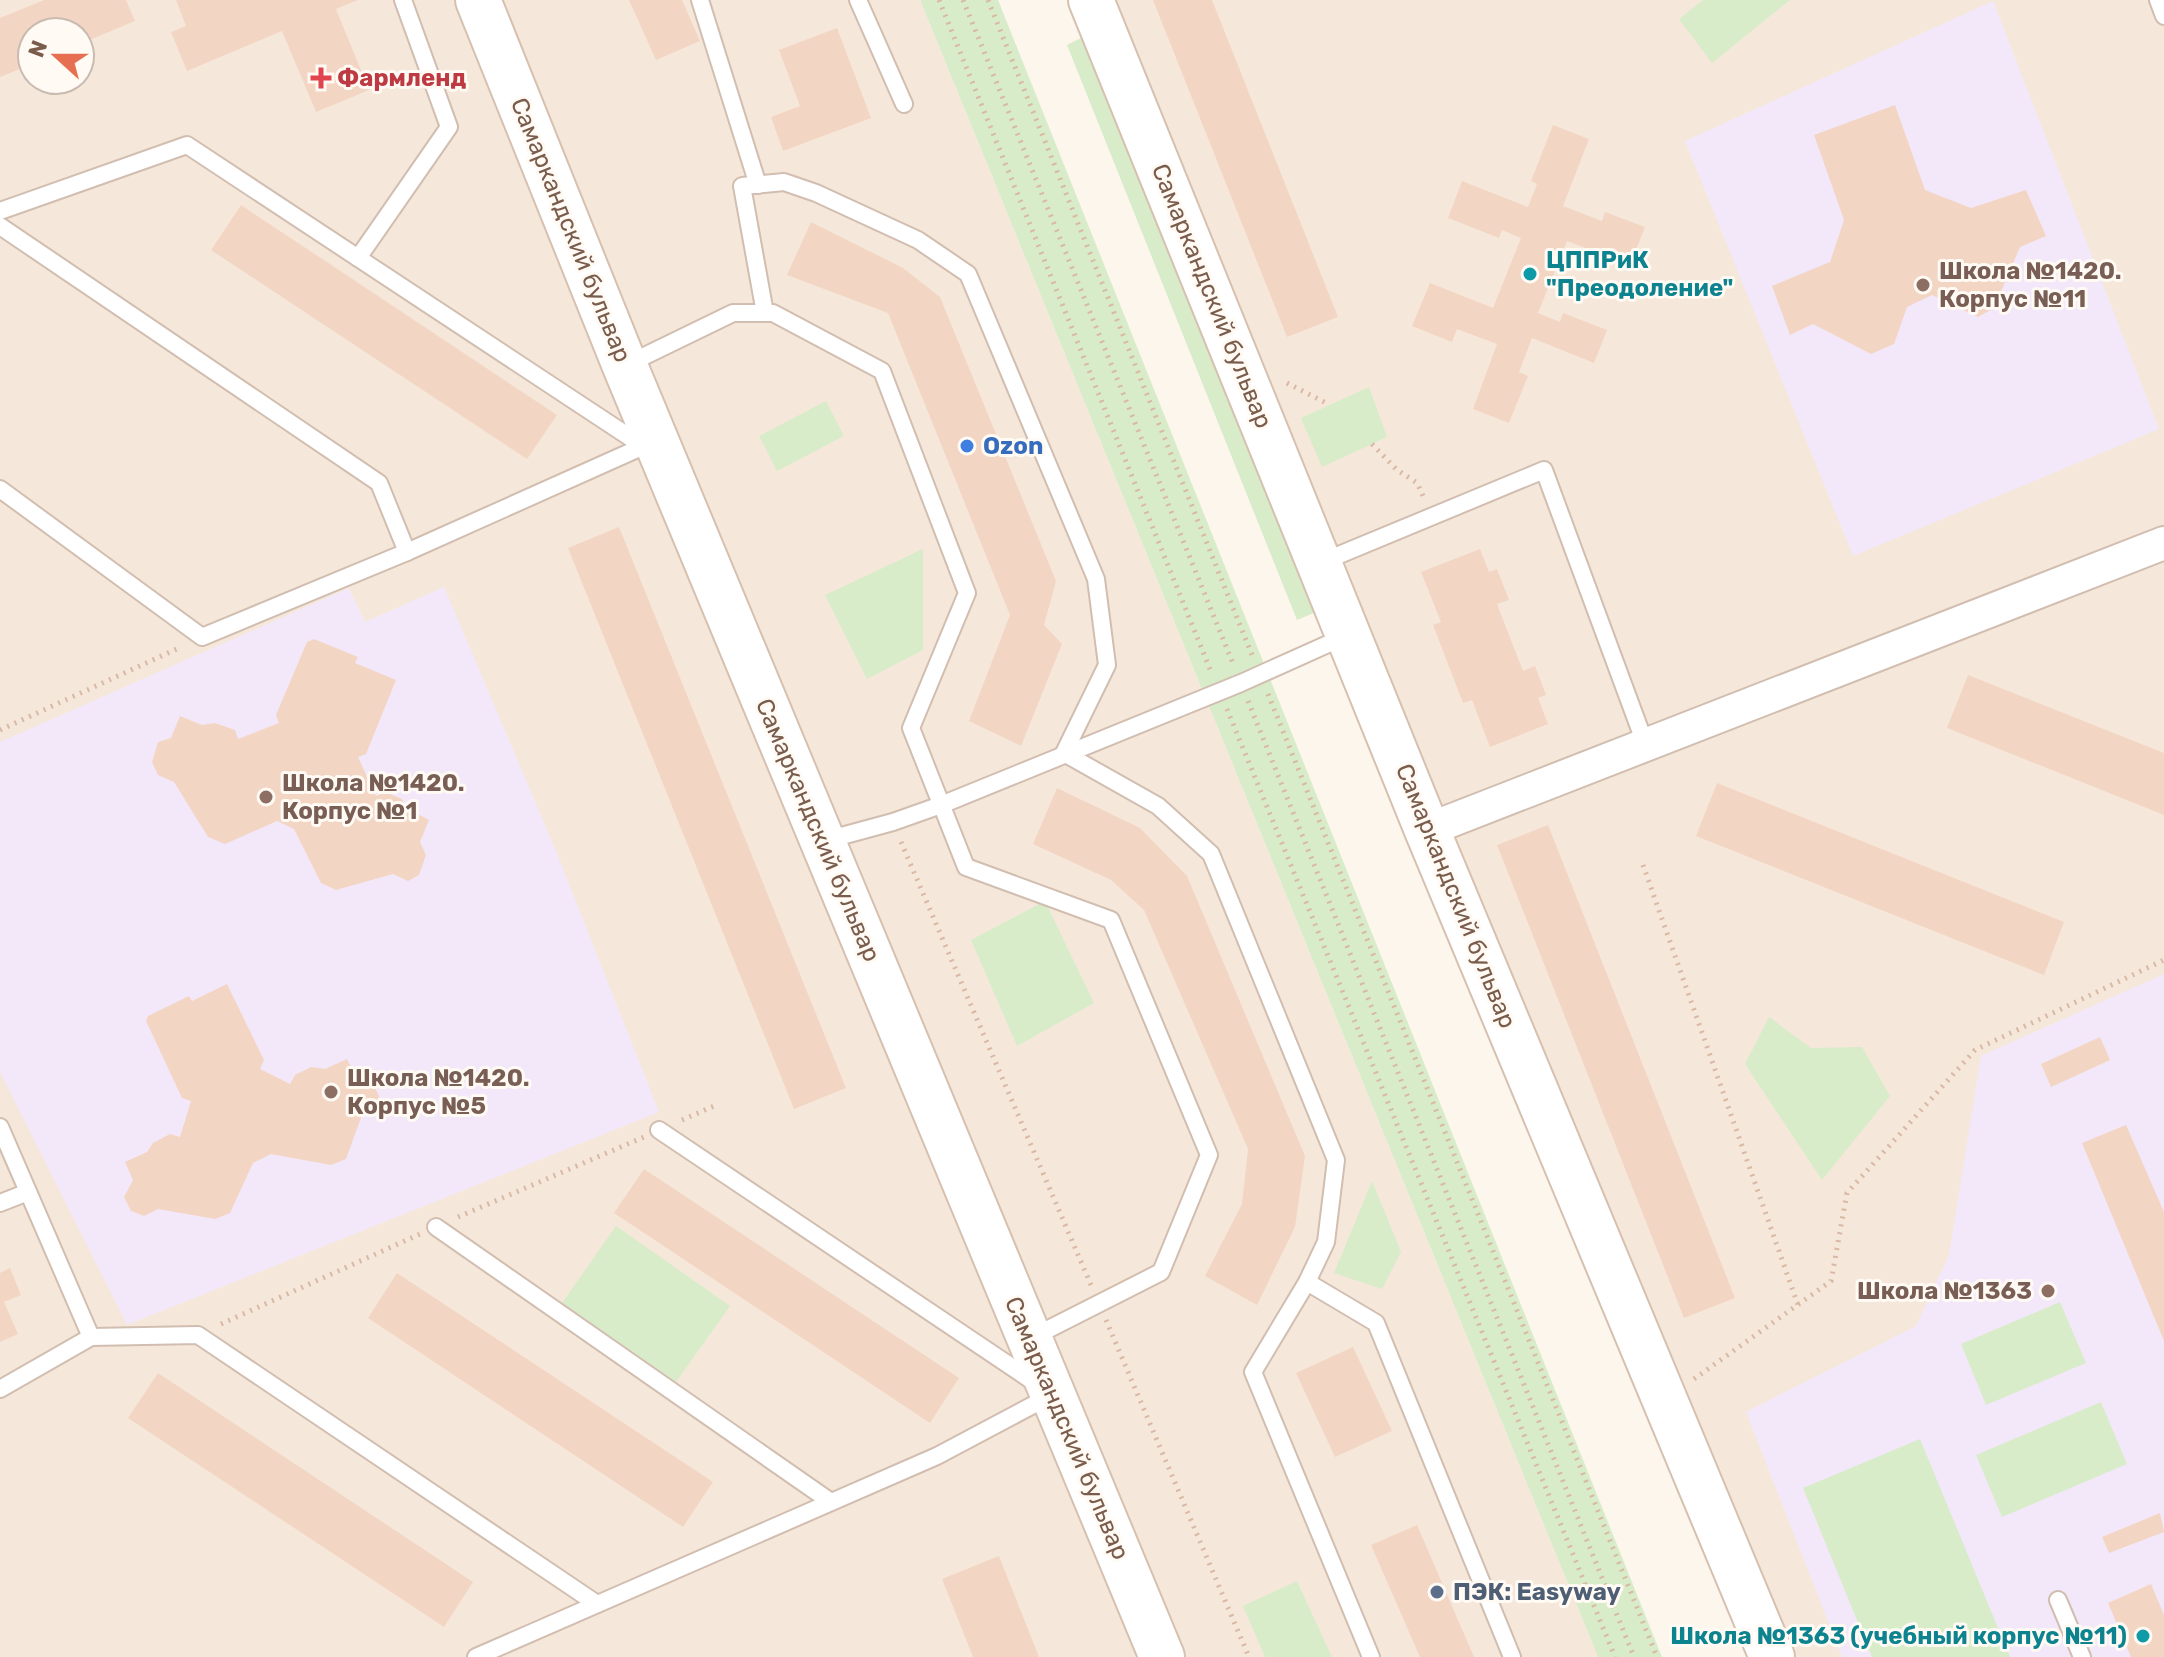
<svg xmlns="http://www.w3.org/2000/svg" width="2164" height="1657" font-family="Rubik,sans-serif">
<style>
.residential{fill:#f5e8da;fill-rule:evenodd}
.education{fill:#f3e8fa}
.green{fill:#d8ecc9}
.building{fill:#f3d5c3}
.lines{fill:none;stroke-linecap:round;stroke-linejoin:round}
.lane-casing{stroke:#d1beb0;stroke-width:20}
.street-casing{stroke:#d1beb0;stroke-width:36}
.secondary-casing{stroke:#d6c0b0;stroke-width:48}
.path{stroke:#d9b8a5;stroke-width:5;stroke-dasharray:2 6;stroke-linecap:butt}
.lane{stroke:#fff;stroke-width:16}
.street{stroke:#fff;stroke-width:32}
.secondary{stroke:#fff;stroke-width:44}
.health-dot{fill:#e0444e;stroke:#fffaf3;stroke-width:3}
.culture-dot{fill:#0f9aa8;stroke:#fffaf3;stroke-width:3}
.education-dot{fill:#8d6e63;stroke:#fffaf3;stroke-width:3}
.shop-dot{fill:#3f7fe0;stroke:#fffaf3;stroke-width:3}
.service-dot{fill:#5c6f8a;stroke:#fffaf3;stroke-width:3}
.labels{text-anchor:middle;stroke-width:6;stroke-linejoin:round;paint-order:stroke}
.health-label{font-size:24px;font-weight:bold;fill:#be3a42;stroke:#fffaf3;text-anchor:start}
.street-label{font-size:24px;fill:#7a5c4d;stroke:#fffaf3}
.culture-label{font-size:24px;font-weight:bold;fill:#0d838f;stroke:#fffaf3;text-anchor:start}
.education-label{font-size:24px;font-weight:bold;fill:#785e54;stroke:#fffaf3;text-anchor:start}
.shop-label{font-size:24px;font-weight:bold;fill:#366cbe;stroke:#fffaf3;text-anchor:start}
.service-label{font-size:24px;font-weight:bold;fill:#4e5e75;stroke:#fffaf3;text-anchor:start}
</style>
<rect width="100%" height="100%" fill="#fdf6ec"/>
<g class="residential">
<path d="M0,0H458L1152,1657H0ZM32,32H80V80H32Z"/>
<path d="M493,0H920L1598,1657H1173Z"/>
<path d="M1094,0H2164V1657H1787Z"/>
</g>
<g class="education">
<path d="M1993,1L2159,429L1853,556L1685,141Z"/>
<path d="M444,587L556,851L659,1112L127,1325L0,1072V742L349,588L365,622Z"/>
<path d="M2164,974V1657H1842L1746,1412L1916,1326L1949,1255L1981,1056Z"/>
</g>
<g class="green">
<path d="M920,0H998L1662,1657H1598Z"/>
<path d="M1703,0H1790L1712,63L1679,19Z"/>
<path d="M1085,36L1334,605L1297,620L1067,45Z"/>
<path d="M1369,387L1387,437L1322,467L1301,418Z"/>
<path d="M826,401L844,436L777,471L759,436Z"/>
<path d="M923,549V650L867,679L825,595Z"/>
<path d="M1045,901L1094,1003L1017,1046L971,940Z"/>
<path d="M1769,1017L1811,1048L1862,1047L1890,1096L1822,1180L1745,1064Z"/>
<path d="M1372,1181L1401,1252L1382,1289L1334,1273Z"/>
<path d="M616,1226L730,1306L676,1382L562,1303Z"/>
<path d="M2060,1302L2086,1363L1986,1405L1961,1344Z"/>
<path d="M2101,1402L2127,1464L2002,1517L1976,1455Z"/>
<path d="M1920,1439L2010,1657H1872L1803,1488Z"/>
<path d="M1297,1581L1332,1657H1265L1243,1606Z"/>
</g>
<g class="building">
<path d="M44,0H126L135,21L80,44V32H32V64L0,77V18Z"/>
<path d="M176,0H358L336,9L369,90L316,112L282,31L187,71L171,32L186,26Z"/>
<path d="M629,0H682L700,41L656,60Z"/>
<path d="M1153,0H1212L1338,317L1287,337Z"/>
<path d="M837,28L871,118L783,151L771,117L800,106L779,50Z"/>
<path d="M1895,105L1925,190L1971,208L2026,190L2046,236L2020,247L1994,308L1978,317L1932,295L1907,307L1894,344L1871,354L1813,324L1790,335L1772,286L1830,262L1844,220L1814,135Z"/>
<path d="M1553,125L1589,139L1563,206L1602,221L1605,212L1645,227L1630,265L1567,241L1538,313L1560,322L1563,313L1607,330L1594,363L1532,338L1519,372L1528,376L1509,423L1473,409L1497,344L1457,329L1452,342L1412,326L1430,283L1493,308L1521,238L1502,230L1499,238L1448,218L1462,181L1528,207L1537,184L1531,181Z"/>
<path d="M241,205L557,415L527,459L211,250Z"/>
<path d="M811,222L903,268L940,297L1056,581L1044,625L1062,644L1021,746L969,721L1010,615L888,313L787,275Z"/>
<path d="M619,527L846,1088L794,1109L568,548Z"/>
<path d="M1480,549L1489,572L1497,569L1509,600L1497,604L1523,671L1535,666L1546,695L1538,698L1548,724L1490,747L1472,700L1463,703L1433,625L1441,622L1421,572Z"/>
<path d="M314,639L358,657L355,663L396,680L366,754L358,757L376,796L385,792L402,799L406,808L429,820L420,842L426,855L419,875L408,881L393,874L336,890L321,883L294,829L277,821L225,844L208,837L174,782L158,775L152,762L158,742L171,738L180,716L202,725L215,723L235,730L238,739L279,723L276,715L307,642Z"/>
<path d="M1968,675L2164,753V815L1947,728Z"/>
<path d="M1717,783L2064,922L2044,975L1696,836Z"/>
<path d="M1057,788L1140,828L1187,876L1305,1156L1295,1227L1257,1305L1205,1276L1242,1204L1248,1149L1144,910L1111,880L1033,844Z"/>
<path d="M1548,825L1735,1298L1684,1318L1497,845Z"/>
<path d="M227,984L264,1060L260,1069L290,1084L295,1075L311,1067L325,1069L347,1059L356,1077L371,1079L379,1096L375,1108L362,1115L346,1159L331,1165L271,1154L253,1163L230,1213L215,1219L158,1209L144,1216L131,1211L124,1197L133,1180L125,1162L147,1152L153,1143L170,1134L180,1137L191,1101L182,1098L146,1021L148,1016L189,996L192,1001Z"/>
<path d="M2100,1037L2110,1060L2051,1087L2041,1064Z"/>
<path d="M2126,1125L2164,1212V1341L2082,1143Z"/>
<path d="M644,1169L959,1378L930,1423L614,1213Z"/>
<path d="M10,1268L21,1295L4,1302L18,1334L0,1342V1273Z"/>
<path d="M397,1273L713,1482L683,1527L368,1318Z"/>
<path d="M1353,1347L1392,1431L1335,1457L1296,1373Z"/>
<path d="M158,1373L473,1582L444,1627L128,1418Z"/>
<path d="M2160,1513L2164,1532L2109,1553L2102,1537Z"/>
<path d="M1417,1525L1474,1657H1420L1371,1545Z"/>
<path d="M999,1556L1039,1657H973L942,1579Z"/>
<path d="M2151,1584L2164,1615V1657H2131L2108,1603Z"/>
</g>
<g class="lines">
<g class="lane-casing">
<g id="lane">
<path d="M700,0L758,185"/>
<path d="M858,0L904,104"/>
<path d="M2158,0L2164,16"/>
<path d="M0,211L187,145L643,446"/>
<path d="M0,226L379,483L407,552"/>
<path d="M358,258L449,127L403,0"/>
<path d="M765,313L742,186L784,182L816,193L918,240L968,274L1096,579L1107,665L1064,753L1158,806L1211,854L1336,1160L1326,1242L1307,1282L1253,1372L1371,1657"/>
<path d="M626,365L733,313H773L882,371L967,593L911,728L966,867L1111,920L1209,1155L1161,1272L1031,1338"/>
<path d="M0,489L202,637L407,552L655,441"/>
<path d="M1322,562L1544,470L1646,746"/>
<path d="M823,841L893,822L941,805L1241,683L1348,635"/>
<path d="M0,1127L91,1337L0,1389"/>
<path d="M659,1130L1037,1384"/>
<path d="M0,1203L28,1192"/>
<path d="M436,1227L831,1502"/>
<path d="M1307,1282L1376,1323L1512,1657"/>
<path d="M91,1337L198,1335L597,1604"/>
<path d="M2058,1600L2082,1657"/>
<path d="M476,1657L937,1456L1050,1396"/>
</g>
</g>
<g class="street-casing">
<path id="street" d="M1427,830L2164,543"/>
</g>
<g class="secondary-casing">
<g id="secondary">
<path d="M478,0L625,366L1162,1657"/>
<path d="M1091,0L1427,830L1772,1657"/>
</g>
</g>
<g class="path">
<path d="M939,0L1212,674"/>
<path d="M963,0L1234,666"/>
<path d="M988,0L1252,655"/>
<path d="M1287,383L1328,404"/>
<path d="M1372,444L1396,469L1417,483L1425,500"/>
<path d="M1268,694L1657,1657"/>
<path d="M1248,701L1634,1657"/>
<path d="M1227,709L1615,1657"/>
<path d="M0,730L181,647"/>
<path d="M901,842L1091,1285"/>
<path d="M1643,865L1798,1305"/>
<path d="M682,1120L714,1106"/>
<path d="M458,1217L644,1137"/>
<path d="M1106,1320L1249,1657"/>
<path d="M221,1324L420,1234"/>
<path d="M1694,1379L1831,1281L1847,1193L1975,1050L2164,960"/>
</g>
<use href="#lane" class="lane"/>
<use href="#street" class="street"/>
<use href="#secondary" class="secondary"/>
</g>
<path class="health-dot" d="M317 66h8v8h8v8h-8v8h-8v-8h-8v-8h8z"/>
<g class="culture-dot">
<circle cx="1530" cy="274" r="8"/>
<circle cx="2143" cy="1636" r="8"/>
</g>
<g class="education-dot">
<circle cx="1923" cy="285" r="8"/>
<circle cx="266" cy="797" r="8"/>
<circle cx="331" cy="1092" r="8"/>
<circle cx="2048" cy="1291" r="8"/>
</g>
<circle class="shop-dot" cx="967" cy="446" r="8"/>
<circle class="service-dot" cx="1437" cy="1592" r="8"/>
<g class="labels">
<g class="health-label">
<text x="337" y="86">Фармленд</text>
</g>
<g class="street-label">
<text transform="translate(571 230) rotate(68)" y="8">Самаркандский бульвар</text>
<text transform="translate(1212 296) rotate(68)" y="8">Самаркандский бульвар</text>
<text transform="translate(818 830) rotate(67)" y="8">Самаркандский бульвар</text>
<text transform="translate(1456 896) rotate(68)" y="8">Самаркандский бульвар</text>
<text transform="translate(1067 1428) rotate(67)" y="8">Самаркандский бульвар</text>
</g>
<g class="culture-label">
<text x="1546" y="268">ЦППРиК<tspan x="1546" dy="28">"Преодоление"</tspan></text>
<text x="2127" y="1644" text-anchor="end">Школа №1363 (учебный корпус №11)</text>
</g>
<g class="education-label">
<text x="1939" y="279">Школа №1420.<tspan x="1939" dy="28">Корпус №11</tspan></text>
<text x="282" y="791">Школа №1420.<tspan x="282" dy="28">Корпус №1</tspan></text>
<text x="347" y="1086">Школа №1420.<tspan x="347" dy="28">Корпус №5</tspan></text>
<text x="2032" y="1299" text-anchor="end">Школа №1363</text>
</g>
<g class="shop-label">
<text x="983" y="454">Ozon</text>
</g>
<g class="service-label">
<text x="1453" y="1600">ПЭК: Easyway</text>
</g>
</g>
<g transform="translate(56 56) rotate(291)"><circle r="38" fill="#fffaf3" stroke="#cabbb1" stroke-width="2"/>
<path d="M0-6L14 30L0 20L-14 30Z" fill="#e76f51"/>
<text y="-12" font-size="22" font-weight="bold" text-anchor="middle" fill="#7a5c4d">N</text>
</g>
</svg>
